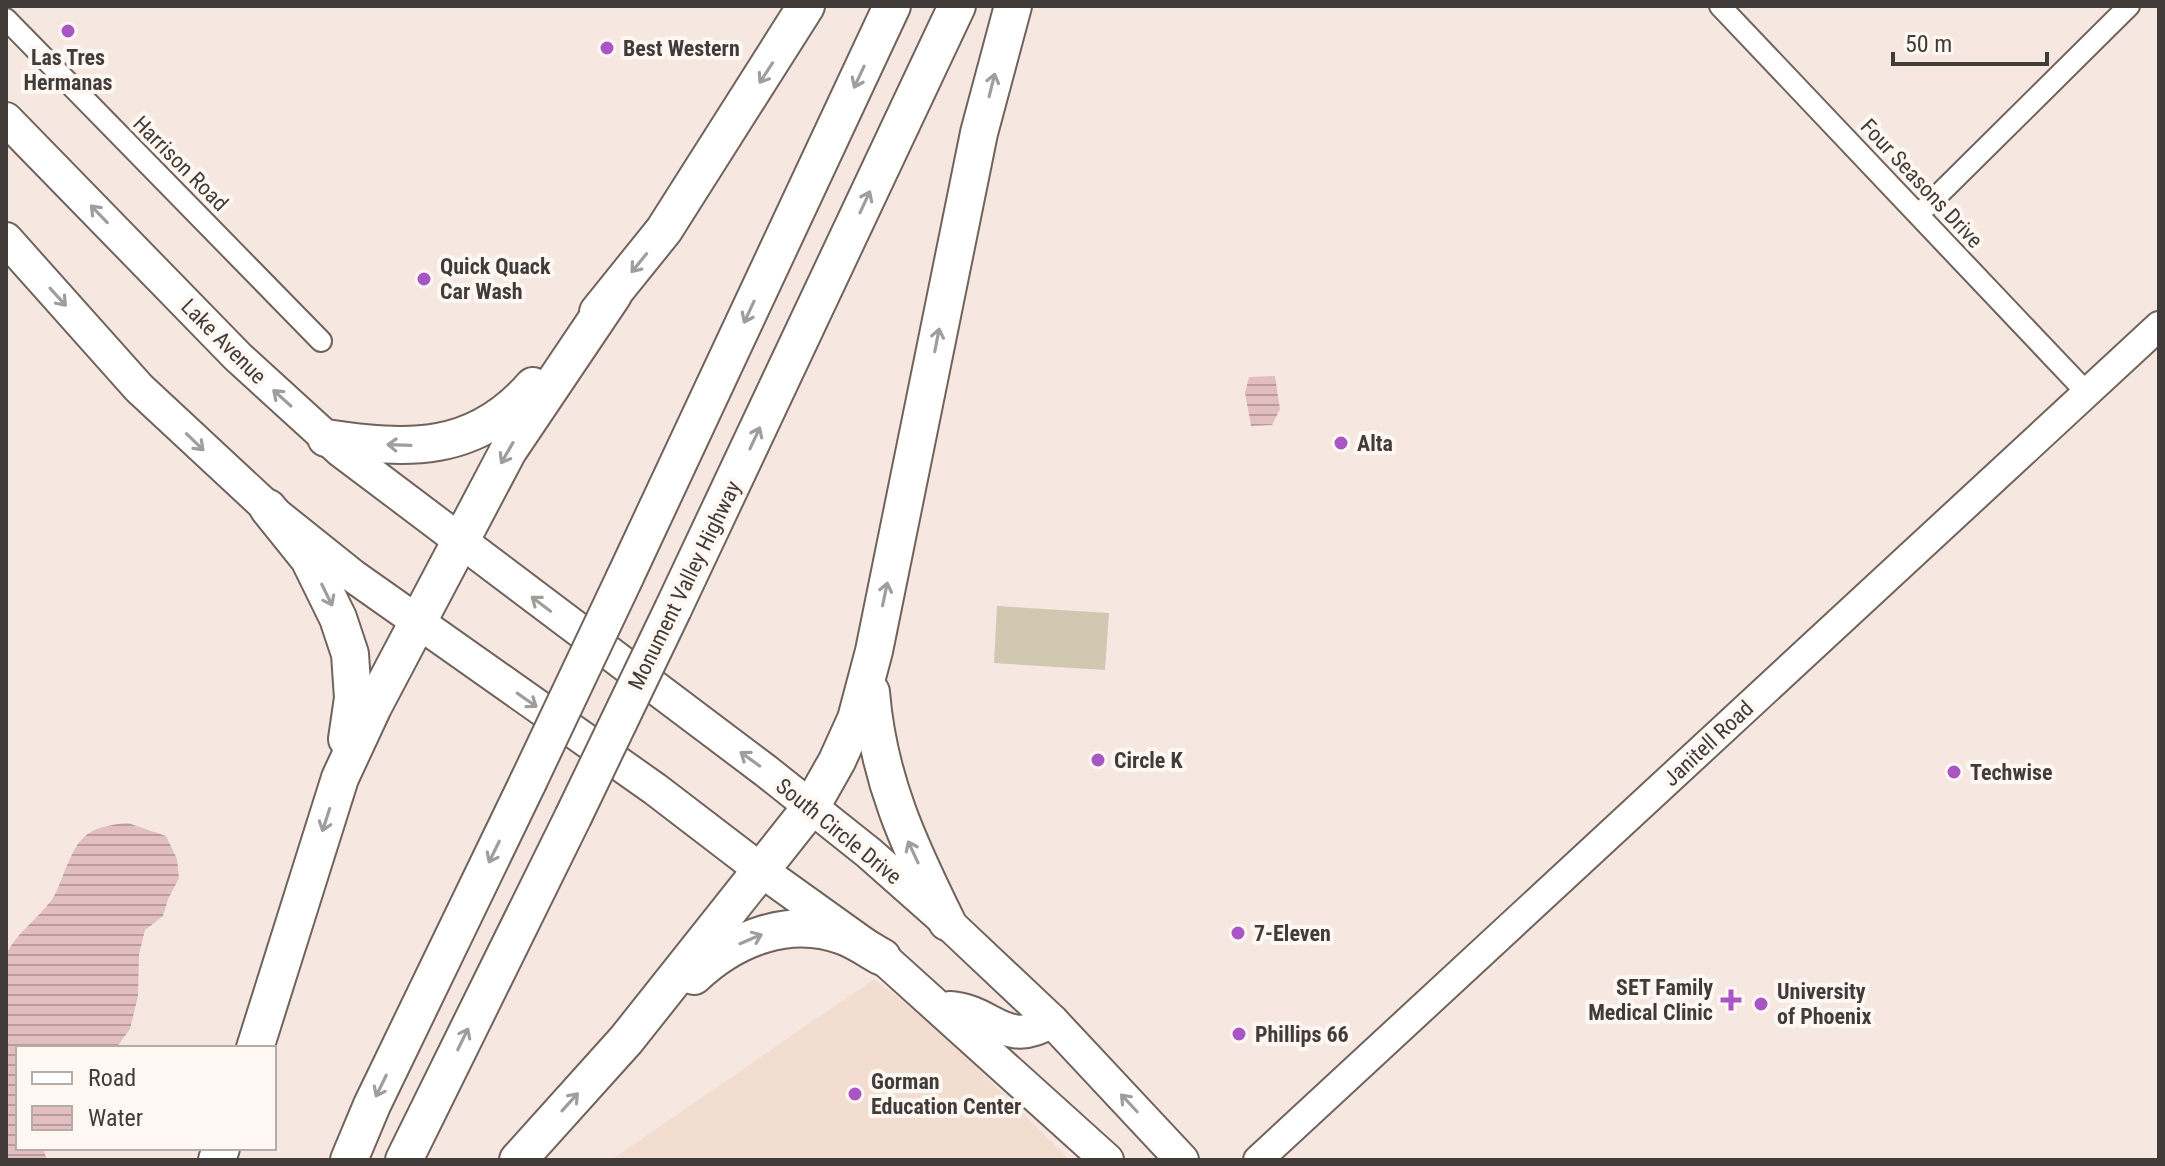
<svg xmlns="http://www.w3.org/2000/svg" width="2165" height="1166" font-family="'Roboto Condensed',sans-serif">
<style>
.built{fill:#f2ddd0}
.pitch{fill:#d1c8b1}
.water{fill:url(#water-rules)}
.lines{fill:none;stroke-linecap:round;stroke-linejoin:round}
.street-casing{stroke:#6f635c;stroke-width:24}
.secondary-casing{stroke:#6f635c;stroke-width:32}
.primary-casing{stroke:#6f635c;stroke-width:36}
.highway-casing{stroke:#6f635c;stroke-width:40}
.street{stroke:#fff;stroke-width:20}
.secondary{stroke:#fff;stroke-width:28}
.primary{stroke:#fff;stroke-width:32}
.highway{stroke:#fff;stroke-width:36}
.highway-bridge-casing{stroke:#6f635c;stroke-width:40;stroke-linecap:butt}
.highway-bridge{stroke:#fff;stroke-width:36}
.oneway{stroke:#a09e9c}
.poi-dot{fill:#a955c5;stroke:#fff7f2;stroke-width:3}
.labels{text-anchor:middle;stroke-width:8;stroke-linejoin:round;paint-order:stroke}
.poi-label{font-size:22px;font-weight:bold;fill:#413c39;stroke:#fff7f2;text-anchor:start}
.street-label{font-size:22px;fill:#413c39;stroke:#fff7f2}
</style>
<defs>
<pattern id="water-rules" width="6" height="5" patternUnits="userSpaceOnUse" patternTransform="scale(2)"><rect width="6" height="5" fill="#e3bec0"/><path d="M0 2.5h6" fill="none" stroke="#ba9c9d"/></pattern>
</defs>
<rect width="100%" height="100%" fill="#f6e8e0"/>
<path class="built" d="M874,979L937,1028L1070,1160H611Z"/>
<path class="pitch" d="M997,606L1109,613L1105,670L994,663Z"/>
<g class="water">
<path d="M1275,376L1280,409L1272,425L1251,426L1245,393L1249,377Z"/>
<path d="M128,823L166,836L177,859L179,878L168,899L163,916L145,930L139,954L138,996L130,1029L116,1048H18V1148H43L47,1160H6V954C18,932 36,920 51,901C56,894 59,885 62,878C78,838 83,827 128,823Z"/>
</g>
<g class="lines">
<g class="street-casing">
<g id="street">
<path d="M1720,6L2088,394"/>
<path d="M6,19L321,341"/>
<path d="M1919,214L2129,6"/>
</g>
</g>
<g class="secondary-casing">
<path id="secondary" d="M1258,1160L2159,326"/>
</g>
<g class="primary-casing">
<g id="primary">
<path d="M6,119L238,357L340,450L766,771L869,853L947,922L1052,1021L1182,1160"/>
<path d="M6,239L139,388L268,508L353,576L655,789L762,871L882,957L1107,1160"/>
<path d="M950,1008C994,1011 1004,1050 1052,1021"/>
</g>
</g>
<g class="highway-casing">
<g id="highway">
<path d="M598,312L664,230L806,6"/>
<path d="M326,438C407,450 474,454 533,386"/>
<path d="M268,508L309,559L338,618L350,654L353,698L347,739"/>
<path d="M625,577L892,6"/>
<path d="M673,609L957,6"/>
<path d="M871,692C878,779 909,845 947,922"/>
<path d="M694,976C734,938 790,916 843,936C857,941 869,950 882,957"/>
<path d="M255,1048L340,778L373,707L508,451L613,295"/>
<path d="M217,1160L221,1148"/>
<path d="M349,1160L372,1105L528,782"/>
<path d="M404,1160L573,817"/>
<path d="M518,1160L626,1040L811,807L837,761L856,719L874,651L979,133L1013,6"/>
</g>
</g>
<use href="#street" class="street"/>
<use href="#secondary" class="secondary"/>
<use href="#primary" class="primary"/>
<use href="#highway" class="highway"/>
<g class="highway-bridge-casing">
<g id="highway-bridge">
<path d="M528,782L625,577"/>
<path d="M573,817L673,609"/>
</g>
</g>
<use href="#highway-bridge" class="highway-bridge"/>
</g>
<defs><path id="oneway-shaft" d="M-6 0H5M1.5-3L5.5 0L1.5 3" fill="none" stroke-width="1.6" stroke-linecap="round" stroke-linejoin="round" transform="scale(2)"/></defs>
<g class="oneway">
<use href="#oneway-shaft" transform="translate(766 73) rotate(123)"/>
<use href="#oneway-shaft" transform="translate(859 77) rotate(115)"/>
<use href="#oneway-shaft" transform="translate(992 85) rotate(-76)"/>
<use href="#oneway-shaft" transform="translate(865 202) rotate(-65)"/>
<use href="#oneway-shaft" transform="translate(99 214) rotate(-134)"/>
<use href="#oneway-shaft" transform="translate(639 263) rotate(129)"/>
<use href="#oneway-shaft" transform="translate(58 297) rotate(48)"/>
<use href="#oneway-shaft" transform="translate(749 312) rotate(115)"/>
<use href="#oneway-shaft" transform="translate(937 340) rotate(-79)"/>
<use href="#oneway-shaft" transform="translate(282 398) rotate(-138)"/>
<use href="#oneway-shaft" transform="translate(755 438) rotate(-65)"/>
<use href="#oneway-shaft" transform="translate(195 442) rotate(44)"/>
<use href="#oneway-shaft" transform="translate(399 445) rotate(-178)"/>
<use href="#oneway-shaft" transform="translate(507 453) rotate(120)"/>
<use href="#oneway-shaft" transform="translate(885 594) rotate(-78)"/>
<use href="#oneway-shaft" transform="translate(327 595) rotate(64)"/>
<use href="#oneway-shaft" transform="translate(541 604) rotate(-143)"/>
<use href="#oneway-shaft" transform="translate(527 700) rotate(35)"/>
<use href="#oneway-shaft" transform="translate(750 759) rotate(-144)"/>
<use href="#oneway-shaft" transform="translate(326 820) rotate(108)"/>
<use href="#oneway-shaft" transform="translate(494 852) rotate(116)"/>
<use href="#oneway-shaft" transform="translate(913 852) rotate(-115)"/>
<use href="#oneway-shaft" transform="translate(751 939) rotate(-23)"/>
<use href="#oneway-shaft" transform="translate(463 1039) rotate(-64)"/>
<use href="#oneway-shaft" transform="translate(381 1086) rotate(116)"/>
<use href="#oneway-shaft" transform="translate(570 1102) rotate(-48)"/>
<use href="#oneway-shaft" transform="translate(1129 1103) rotate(-133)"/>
</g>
<g class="poi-dot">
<circle cx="68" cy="31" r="8"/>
<circle cx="607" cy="48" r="8"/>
<circle cx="424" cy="279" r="8"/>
<circle cx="1341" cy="443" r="8"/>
<circle cx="1098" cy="760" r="8"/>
<circle cx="1954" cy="772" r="8"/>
<circle cx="1238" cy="933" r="8"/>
<path d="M1727 988h8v8h8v8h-8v8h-8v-8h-8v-8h8z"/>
<circle cx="1761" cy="1004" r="8"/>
<circle cx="1239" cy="1034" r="8"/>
<circle cx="855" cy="1094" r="8"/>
</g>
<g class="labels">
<g class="poi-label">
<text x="623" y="56">Best Western</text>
<text x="68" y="65" text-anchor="middle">Las Tres<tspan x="68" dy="25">Hermanas</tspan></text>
<text x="440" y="274">Quick Quack<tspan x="440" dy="25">Car Wash</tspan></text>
<text x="1357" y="451">Alta</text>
<text x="1114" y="768">Circle K</text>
<text x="1970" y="780">Techwise</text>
<text x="1254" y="941">7-Eleven</text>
<text x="1713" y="995" text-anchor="end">SET Family<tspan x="1713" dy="25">Medical Clinic</tspan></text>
<text x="1777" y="999">University<tspan x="1777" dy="25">of Phoenix</tspan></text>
<text x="1255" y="1042">Phillips 66</text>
<text x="871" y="1089">Gorman<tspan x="871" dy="25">Education Center</tspan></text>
</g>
<g class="street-label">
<text transform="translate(181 163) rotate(45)" y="8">Harrison Road</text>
<text transform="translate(1922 183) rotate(47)" y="8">Four Seasons Drive</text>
<text transform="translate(224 341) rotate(45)" y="8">Lake Avenue</text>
<text transform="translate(684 585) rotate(-64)" y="8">Monument Valley Highway</text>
<text transform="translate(1708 743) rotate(-43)" y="8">Janitell Road</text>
<text transform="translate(839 831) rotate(39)" y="8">South Circle Drive</text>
</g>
</g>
<rect width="2165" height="1166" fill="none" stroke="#413c39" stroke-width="16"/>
<rect x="16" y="1046" width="260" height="104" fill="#fff7f2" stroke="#b3aca8" stroke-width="2"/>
<rect x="32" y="1072" width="40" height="12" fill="#ffffff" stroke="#b3aca8" stroke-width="2"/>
<text x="88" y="1086" font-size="24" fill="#413c39">Road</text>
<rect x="32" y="1106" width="40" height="24" fill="url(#water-rules)" stroke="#b3aca8" stroke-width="2"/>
<text x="88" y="1126" font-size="24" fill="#413c39">Water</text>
<path d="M1893 52v12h154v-12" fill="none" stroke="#413c39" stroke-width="4"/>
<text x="1905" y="52" font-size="24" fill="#413c39" stroke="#fff7f2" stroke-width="6" paint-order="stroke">50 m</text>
</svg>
